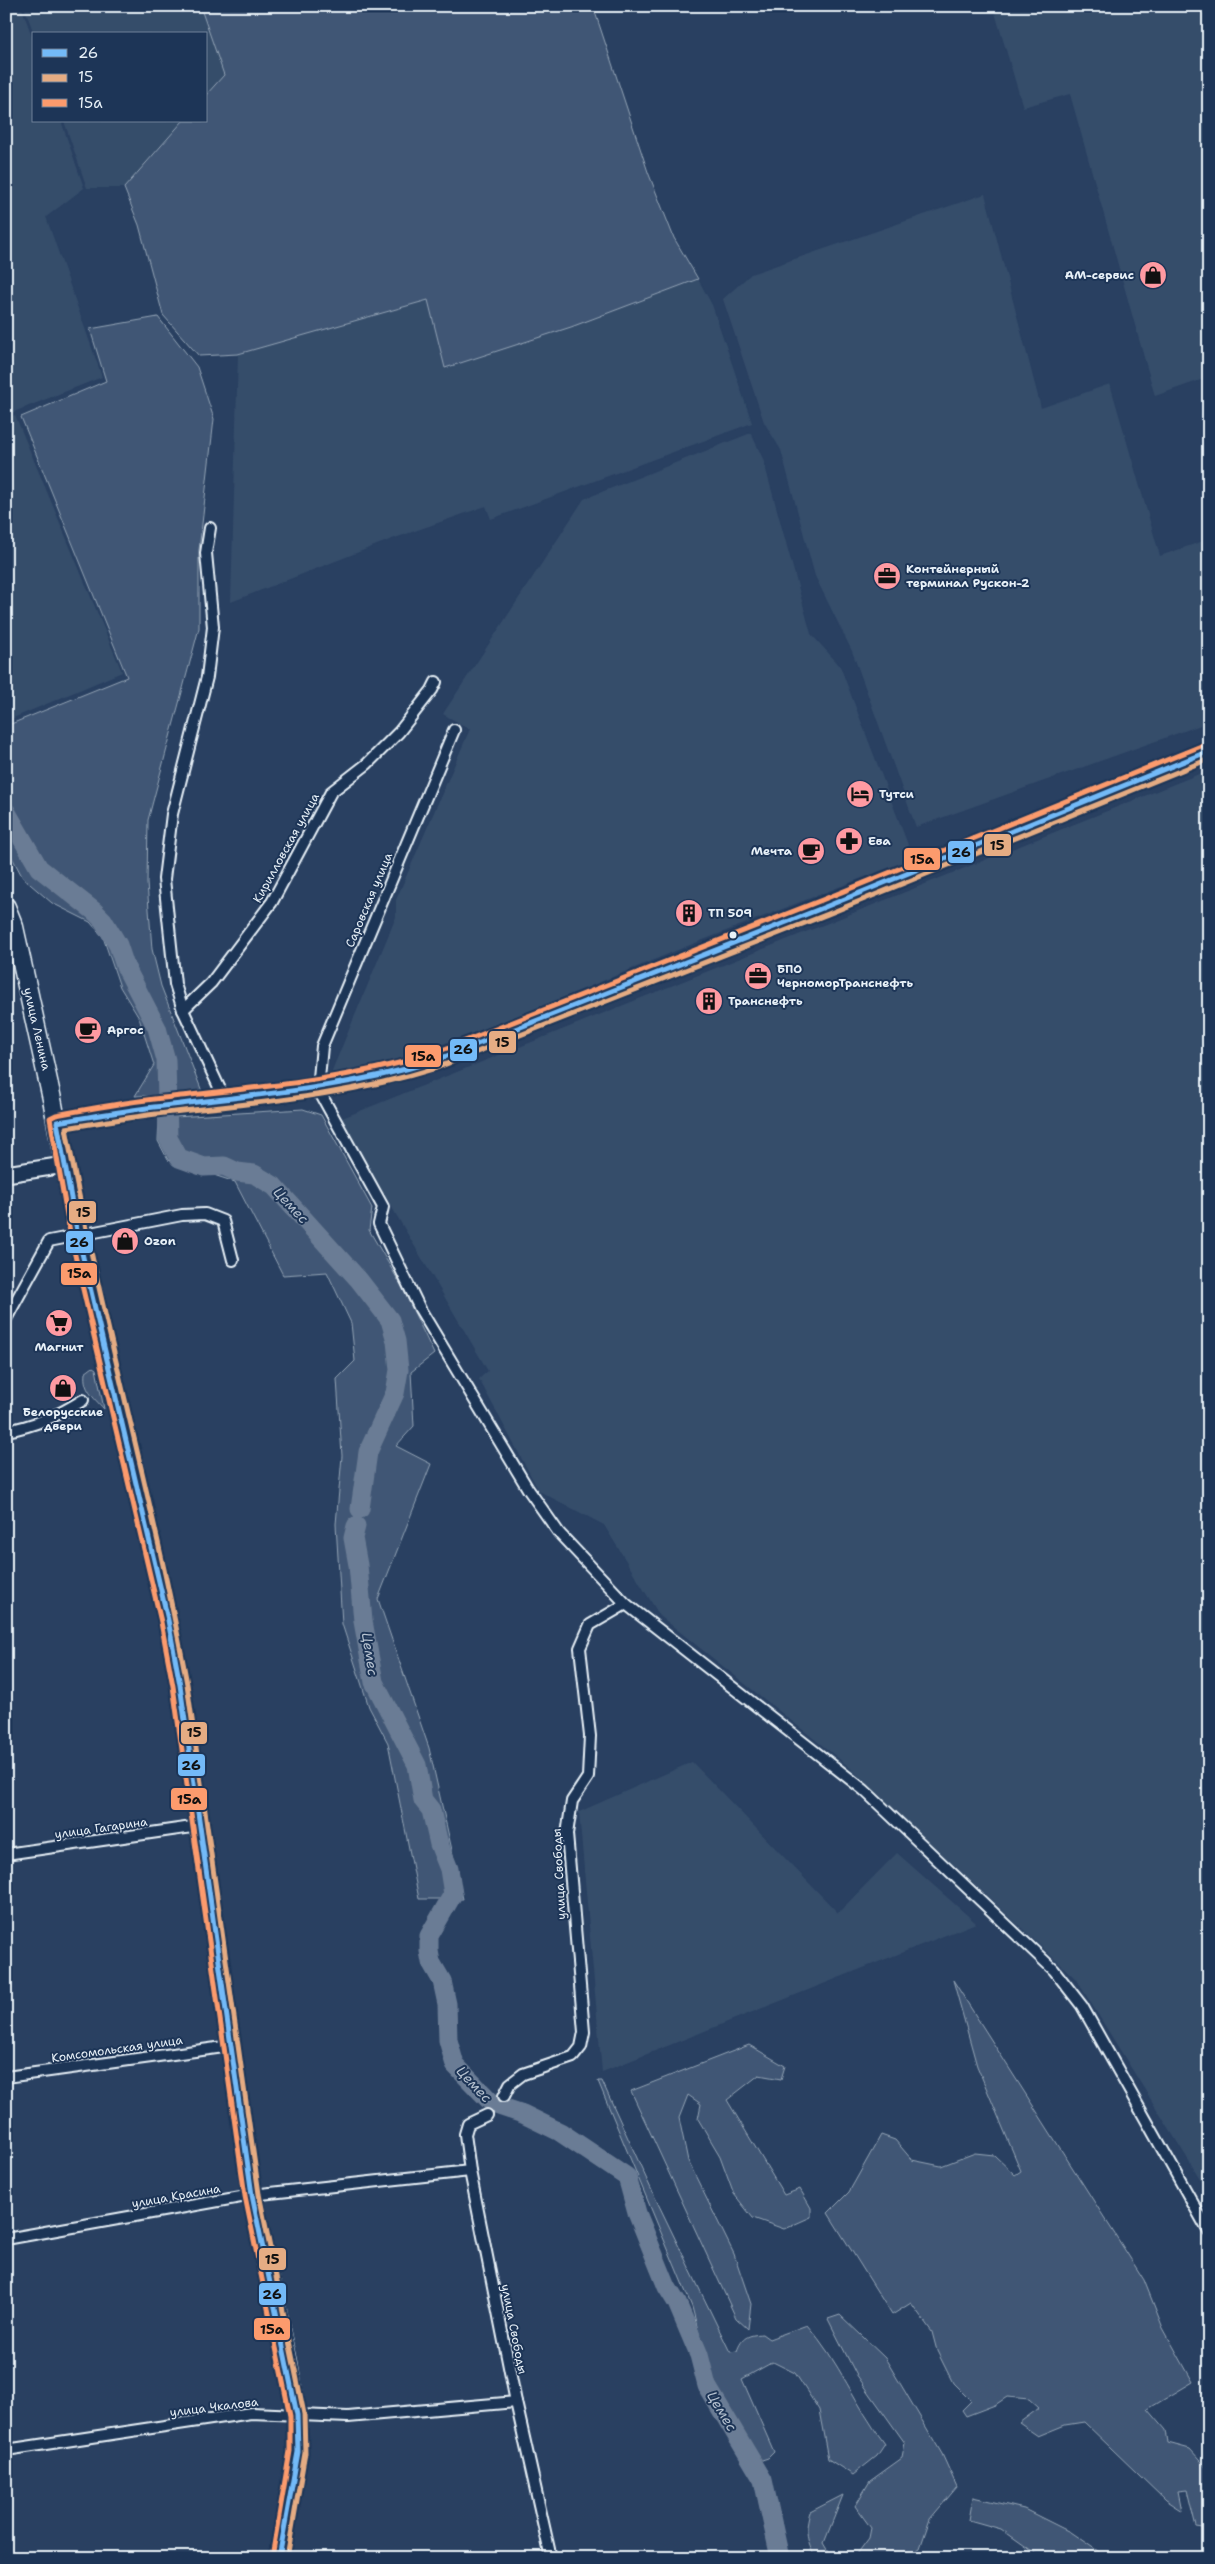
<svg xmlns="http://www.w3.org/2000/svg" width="1215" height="2564" font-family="'Shantell Sans',sans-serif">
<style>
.built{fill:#364d6b}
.green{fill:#415774;stroke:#94a4b6}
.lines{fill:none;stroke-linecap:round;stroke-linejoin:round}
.river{stroke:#6b7c95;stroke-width:19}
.minor-casing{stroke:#e8f1f8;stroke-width:14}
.secondary-casing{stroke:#e8f1f8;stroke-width:19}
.primary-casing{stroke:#e8f1f8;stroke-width:20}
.trunk-casing{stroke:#e8f1f8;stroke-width:21}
.minor{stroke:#1d3557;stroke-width:10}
.secondary{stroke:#1d3557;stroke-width:15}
.primary{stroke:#1d3557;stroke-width:16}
.trunk{stroke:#1d3557;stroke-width:18}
.bus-1-casing{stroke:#1d3557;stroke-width:9}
.bus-2-casing{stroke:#1d3557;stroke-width:9}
.bus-3-casing{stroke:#1d3557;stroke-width:9}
.bus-1{stroke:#73baf8;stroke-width:5}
.bus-2{stroke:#e5ac83;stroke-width:5}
.bus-3{stroke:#fc9b6d;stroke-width:5}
.bus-dot{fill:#e8f1f8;stroke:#1d3557;stroke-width:2}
.labels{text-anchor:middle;stroke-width:4;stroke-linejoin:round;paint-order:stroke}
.poi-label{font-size:12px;font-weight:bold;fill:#e8f1f8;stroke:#1d3557;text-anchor:start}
.street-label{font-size:12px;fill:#e8f1f8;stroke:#1d3557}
.water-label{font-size:14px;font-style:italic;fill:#b6c2d0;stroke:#1d3557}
.line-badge{stroke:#1d3557;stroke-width:2}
.pale-badge-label{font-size:14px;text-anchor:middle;font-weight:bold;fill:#111}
</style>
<rect width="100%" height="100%" fill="#294061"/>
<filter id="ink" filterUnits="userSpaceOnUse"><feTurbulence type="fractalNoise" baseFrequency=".02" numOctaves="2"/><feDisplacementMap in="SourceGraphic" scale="10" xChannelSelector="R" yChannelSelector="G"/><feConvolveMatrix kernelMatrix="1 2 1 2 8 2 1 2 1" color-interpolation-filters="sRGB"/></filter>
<g filter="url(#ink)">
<g class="built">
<path d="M6,6H21L34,42V121H61L84,188L46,217L102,377L6,415Z"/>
<path d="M24,6H200L224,75L206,95V34H34Z"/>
<path d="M993,6H1209V377L1155,396L1070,94L1023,107Z"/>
<path d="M64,121H183L124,188H87Z"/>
<path d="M985,194L1041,408L1110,384L1160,556L1209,539V722L916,827L852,651L815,576L781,450L764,422L723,299L751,274Z"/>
<path d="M698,279L712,305L752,423L491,519L486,506L392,539L231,602L238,354L428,300L445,368L571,327Z"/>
<path d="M15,415L122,672L6,721V419Z"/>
<path d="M751,433L763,459L811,634L840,666L913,858L685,947L495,1025L375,1068L331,1073L396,917V900L470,729L443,714L584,499Z"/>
<path d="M1209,770V2193L1076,1979L848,1766L660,1616L604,1525L539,1491L479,1379L488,1371L340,1119Z"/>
<path d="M692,1762L838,1913L897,1853L976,1923L602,2072L579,1812Z"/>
</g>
<g class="green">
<path d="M200,6H593L648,172L674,238L698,279L571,327L445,368L428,300L238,354L199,356L163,315L139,225L124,188L183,121H206V95L224,75Z"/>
<path d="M158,317L197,367L214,419L199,550V628L148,820L147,883L152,949L161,986L203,1094L135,1096L154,1065L139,1018L120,987L103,937L90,922L52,903L23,878L6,846V726L127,677L21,417L106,381L90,329Z"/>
<path d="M303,1109L321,1115L372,1208L369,1230L401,1285L434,1354L411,1372L414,1426L396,1446L431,1464L378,1599L429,1748L463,1899H419L388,1743L369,1707L342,1624L336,1524L342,1456L337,1379L355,1361L351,1323L327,1272L283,1275L235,1182L168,1160L158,1141L159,1118Z"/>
<path d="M93,1367L96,1369L104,1409C93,1397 83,1389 85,1373Z"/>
<path d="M953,1980L1144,2280L1163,2328L1193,2382L1148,2409L1166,2430L1168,2443L1190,2449L1209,2470V2529L1196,2527L1187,2490L1178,2491L1182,2511L1165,2500L1084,2422L1065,2425L1038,2436L1019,2423L1039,2408L1029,2399L1007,2397L995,2405L966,2416L962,2410L971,2401L953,2383L937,2351L932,2332L911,2303L892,2315L828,2213L849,2192L881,2135L895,2140L912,2160L941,2166L975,2153L994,2155L1015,2175L1021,2171L977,2066Z"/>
<path d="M749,2045L785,2066L781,2079L759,2075L727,2100L784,2195L800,2189L811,2208V2217L784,2229L753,2218L734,2194L720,2156L698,2119L701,2104L688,2095L679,2118L688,2161L734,2254L751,2304L748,2329L736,2318L631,2091Z"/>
<path d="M598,2081H602L652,2191L730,2352L737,2351C742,2337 748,2335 762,2334L769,2339L807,2325C839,2360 856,2407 885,2444L877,2456L853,2475L828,2459L819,2410L795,2373L773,2362L742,2379L774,2452L768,2458L756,2462L712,2384L692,2307Z"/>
<path d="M840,2315L885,2358L942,2454L957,2487L930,2519L920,2548L908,2556L896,2554C885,2561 870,2556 857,2554L869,2538L871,2528L855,2506L870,2481L902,2458L905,2443L856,2374L828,2319Z"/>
<path d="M843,2495L824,2543L833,2558H816C806,2543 805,2528 810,2512Z"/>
<path d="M973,2497L1024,2509L1070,2532L1108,2558H1042L1001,2529L969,2520Z"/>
</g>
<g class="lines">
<g class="river">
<path d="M6,811L39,868L94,911L103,920L118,945L125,966L157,1028L166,1060L168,1138L179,1158L204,1167L224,1166L237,1172L254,1174L274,1186L359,1280L390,1320L396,1341L399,1370L395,1393L368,1452L360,1509"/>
<path d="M356,1526L353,1538L358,1565L363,1621L374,1682L417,1765L423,1800L431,1810L439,1844L449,1869L453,1894L429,1936V1951L431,1962L442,1981L447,2004L448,2040L455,2065L493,2104L523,2114L560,2132L627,2177L637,2213L667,2287L677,2303L699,2355L707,2386L763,2480L780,2558"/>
</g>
<g class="minor-casing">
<g id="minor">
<path d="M210,528L206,553L213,627L207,677L172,814L164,879L175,984L183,1010L225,1100"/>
<path d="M454,730L322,1046L318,1089L383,1207L379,1224L420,1309L528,1489L559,1533L626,1604L864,1790L1054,1970L1082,2006L1209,2232"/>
<path d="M183,1010L211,983L272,902L331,792L367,764L399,732L432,690L436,682"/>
<path d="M6,1319L49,1241L182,1215L205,1214L223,1221L233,1260"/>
<path d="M6,1431C35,1426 58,1416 83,1400"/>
<path d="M6,1854L199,1826"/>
<path d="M6,2077L231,2046"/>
<path d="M504,2096L510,2084L523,2074L573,2057L581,2047L584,2032L567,1834L572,1801L588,1777L590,1736L580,1648L590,1625L626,1604"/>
<path d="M487,2115L468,2124L465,2134L470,2171L516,2402L551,2558"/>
<path d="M6,2239L252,2195L470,2171"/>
<path d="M6,2450L251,2413L348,2417L516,2402"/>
</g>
</g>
<g class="secondary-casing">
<path id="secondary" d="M6,1174L64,1165"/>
</g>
<g class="primary-casing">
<path id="primary" d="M57,1122L152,1107L318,1089L392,1074L434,1061L825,907L1209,751"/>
</g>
<g class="trunk-casing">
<path id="trunk" d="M6,907L14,927L52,1099L78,1236L168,1620L180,1685L252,2195L288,2363L297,2415L298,2452L279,2558"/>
</g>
<use href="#minor" class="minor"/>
<use href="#secondary" class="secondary"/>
<use href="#primary" class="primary"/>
<use href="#trunk" class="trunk"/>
<g class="bus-1-casing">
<path id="bus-1" d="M279,2558L298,2452L297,2415L252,2195L180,1685L168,1620L78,1236L57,1122C89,1117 122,1111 154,1107C251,1095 340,1090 434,1061L825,907L1209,751"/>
</g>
<g class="bus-2-casing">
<path id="bus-2" d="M287,2558L305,2453L304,2414L259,2194L187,1684C153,1497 100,1315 66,1128C96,1123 126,1118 156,1114C252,1103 343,1097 436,1068L828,914L1209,759"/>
</g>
<g class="bus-3-casing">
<path id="bus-3" d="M272,2557L290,2451V2416L245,2196L173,1686L161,1622L71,1238L50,1118L56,1115C88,1109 121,1103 154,1099C249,1088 339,1082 432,1054L822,900L1206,744"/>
</g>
<use href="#bus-1" class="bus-1"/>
<use href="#bus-2" class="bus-2"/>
<use href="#bus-3" class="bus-3"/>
</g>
</g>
<defs>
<g id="shop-disc" transform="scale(1.4375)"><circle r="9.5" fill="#ff9aa2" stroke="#1d3557"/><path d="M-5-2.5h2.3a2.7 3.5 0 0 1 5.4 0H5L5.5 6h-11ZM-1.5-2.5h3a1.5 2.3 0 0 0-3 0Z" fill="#111"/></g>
<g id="office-disc" transform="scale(1.4375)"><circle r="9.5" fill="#ff9aa2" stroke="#1d3557"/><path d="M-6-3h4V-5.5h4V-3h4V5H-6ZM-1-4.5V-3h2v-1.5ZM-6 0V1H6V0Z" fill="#111"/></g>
<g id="hotel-disc" transform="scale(1.4375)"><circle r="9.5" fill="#ff9aa2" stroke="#1d3557"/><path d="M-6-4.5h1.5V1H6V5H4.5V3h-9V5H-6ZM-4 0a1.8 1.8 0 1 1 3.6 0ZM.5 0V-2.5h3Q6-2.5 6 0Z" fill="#111"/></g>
<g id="pharmacy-disc" transform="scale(1.4375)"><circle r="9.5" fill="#ff9aa2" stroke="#1d3557"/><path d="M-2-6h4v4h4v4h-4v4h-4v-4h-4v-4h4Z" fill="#111"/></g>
<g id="cafe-disc" transform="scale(1.4375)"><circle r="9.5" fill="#ff9aa2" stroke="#1d3557"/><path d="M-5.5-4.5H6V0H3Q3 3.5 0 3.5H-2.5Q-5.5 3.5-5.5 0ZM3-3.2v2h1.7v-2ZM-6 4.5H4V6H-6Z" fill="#111"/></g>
<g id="building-disc" transform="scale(1.4375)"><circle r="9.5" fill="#ff9aa2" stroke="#1d3557"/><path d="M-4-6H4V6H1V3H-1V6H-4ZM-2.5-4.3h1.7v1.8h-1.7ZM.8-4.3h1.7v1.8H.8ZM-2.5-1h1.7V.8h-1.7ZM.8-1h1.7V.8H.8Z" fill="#111"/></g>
<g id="supermarket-disc" transform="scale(1.4375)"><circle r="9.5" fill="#ff9aa2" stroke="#1d3557"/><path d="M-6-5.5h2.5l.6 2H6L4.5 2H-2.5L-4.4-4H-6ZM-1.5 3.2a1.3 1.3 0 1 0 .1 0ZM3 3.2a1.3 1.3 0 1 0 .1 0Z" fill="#111"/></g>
</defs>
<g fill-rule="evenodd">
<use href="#shop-disc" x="1153" y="275"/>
<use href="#office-disc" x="887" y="576"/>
<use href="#hotel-disc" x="860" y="794"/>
<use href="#pharmacy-disc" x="849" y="841"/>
<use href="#cafe-disc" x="811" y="851"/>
<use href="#building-disc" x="689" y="913"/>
<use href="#office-disc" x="758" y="976"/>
<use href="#building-disc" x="709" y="1001"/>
<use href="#cafe-disc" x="88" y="1030"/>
<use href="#shop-disc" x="125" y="1241"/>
<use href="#supermarket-disc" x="59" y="1323"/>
<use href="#shop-disc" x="63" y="1388"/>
</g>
<circle class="bus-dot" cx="733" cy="935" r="4.5"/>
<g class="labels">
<g class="poi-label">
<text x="1134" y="279" text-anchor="end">АМ-сервис</text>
<text x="906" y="573">Контейнерный<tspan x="906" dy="14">терминал Рускон-2</tspan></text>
<text x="879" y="798">Тутси</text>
<text x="868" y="845">Ева</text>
<text x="792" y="855" text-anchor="end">Мечта</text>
<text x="708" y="917">ТП 509</text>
<text x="777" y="973">БПО<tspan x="777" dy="14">ЧерноморТранснефть</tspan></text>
<text x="728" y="1005">Транснефть</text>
<text x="107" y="1034">Аргос</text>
<text x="144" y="1245">Ozon</text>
<text x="59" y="1351" text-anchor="middle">Магнит</text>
<text x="63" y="1416" text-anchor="middle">Белорусские<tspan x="63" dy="14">двери</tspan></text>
</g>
<g class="street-label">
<text transform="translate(286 848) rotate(-61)" y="4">Кирилловская улица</text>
<text transform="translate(369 900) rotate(-67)" y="4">Саровская улица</text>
<text transform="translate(37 1029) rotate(77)" y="4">улица Ленина</text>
<text transform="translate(101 1828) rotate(-8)" y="4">улица Гагарина</text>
<text transform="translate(559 1874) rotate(-93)" y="4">улица Свободы</text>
<text transform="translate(117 2049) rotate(-8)" y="4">Комсомольская улица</text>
<text transform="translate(176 2196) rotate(-10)" y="4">улица Красина</text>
<text transform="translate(514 2329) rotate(79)" y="4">улица Свободы</text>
<text transform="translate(214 2407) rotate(-7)" y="4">улица Чкалова</text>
</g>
<g class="water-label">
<text transform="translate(291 1205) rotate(47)" y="5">Цемес</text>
<text transform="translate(370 1654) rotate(81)" y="5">Цемес</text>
<text transform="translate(474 2084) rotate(47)" y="5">Цемес</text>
<text transform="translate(722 2411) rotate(59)" y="5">Цемес</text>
</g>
</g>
<g class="line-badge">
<rect x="983" y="833" width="29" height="24" rx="5" fill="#e5ac83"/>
<rect x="947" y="840" width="28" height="24" rx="5" fill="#73baf8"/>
<rect x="903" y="847" width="38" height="24" rx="5" fill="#fc9b6d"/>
<rect x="488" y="1030" width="29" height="24" rx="5" fill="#e5ac83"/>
<rect x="449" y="1038" width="29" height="24" rx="5" fill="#73baf8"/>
<rect x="404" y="1044" width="38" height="24" rx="5" fill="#fc9b6d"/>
<rect x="68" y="1200" width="29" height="24" rx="5" fill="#e5ac83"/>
<rect x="65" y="1230" width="29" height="24" rx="5" fill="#73baf8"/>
<rect x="60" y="1262" width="38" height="24" rx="5" fill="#fc9b6d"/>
<rect x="180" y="1721" width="28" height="24" rx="5" fill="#e5ac83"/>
<rect x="177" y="1753" width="29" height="24" rx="5" fill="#73baf8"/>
<rect x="170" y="1787" width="38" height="24" rx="5" fill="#fc9b6d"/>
<rect x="258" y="2247" width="29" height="24" rx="5" fill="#e5ac83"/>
<rect x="258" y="2282" width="29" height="24" rx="5" fill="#73baf8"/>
<rect x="253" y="2317" width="38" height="24" rx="5" fill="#fc9b6d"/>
</g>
<g class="pale-badge-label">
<text x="997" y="850">15</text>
<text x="961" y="857">26</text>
<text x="922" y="864">15а</text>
<text x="502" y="1047">15</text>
<text x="463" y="1054">26</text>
<text x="423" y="1061">15а</text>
<text x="83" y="1217">15</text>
<text x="79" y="1247">26</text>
<text x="79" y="1278">15а</text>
<text x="194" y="1737">15</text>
<text x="191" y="1770">26</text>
<text x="189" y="1804">15а</text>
<text x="272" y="2264">15</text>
<text x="272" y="2299">26</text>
<text x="272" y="2334">15а</text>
</g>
<rect width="1215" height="2564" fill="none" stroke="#1d3557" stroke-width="25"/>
<rect x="12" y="12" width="1190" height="2539" fill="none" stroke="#e8f1f8" stroke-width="2" filter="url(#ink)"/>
<rect x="32" y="32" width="175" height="90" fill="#1d3557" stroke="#6e8097"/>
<rect x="42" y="49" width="25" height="8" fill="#73baf8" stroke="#6e8097"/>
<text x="78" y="58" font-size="15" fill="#e8f1f8">26</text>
<rect x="42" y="74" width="25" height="8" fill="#e5ac83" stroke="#6e8097"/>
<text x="78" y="82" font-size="15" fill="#e8f1f8">15</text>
<rect x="42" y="99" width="25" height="8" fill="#fc9b6d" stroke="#6e8097"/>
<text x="78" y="108" font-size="15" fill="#e8f1f8">15а</text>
</svg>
